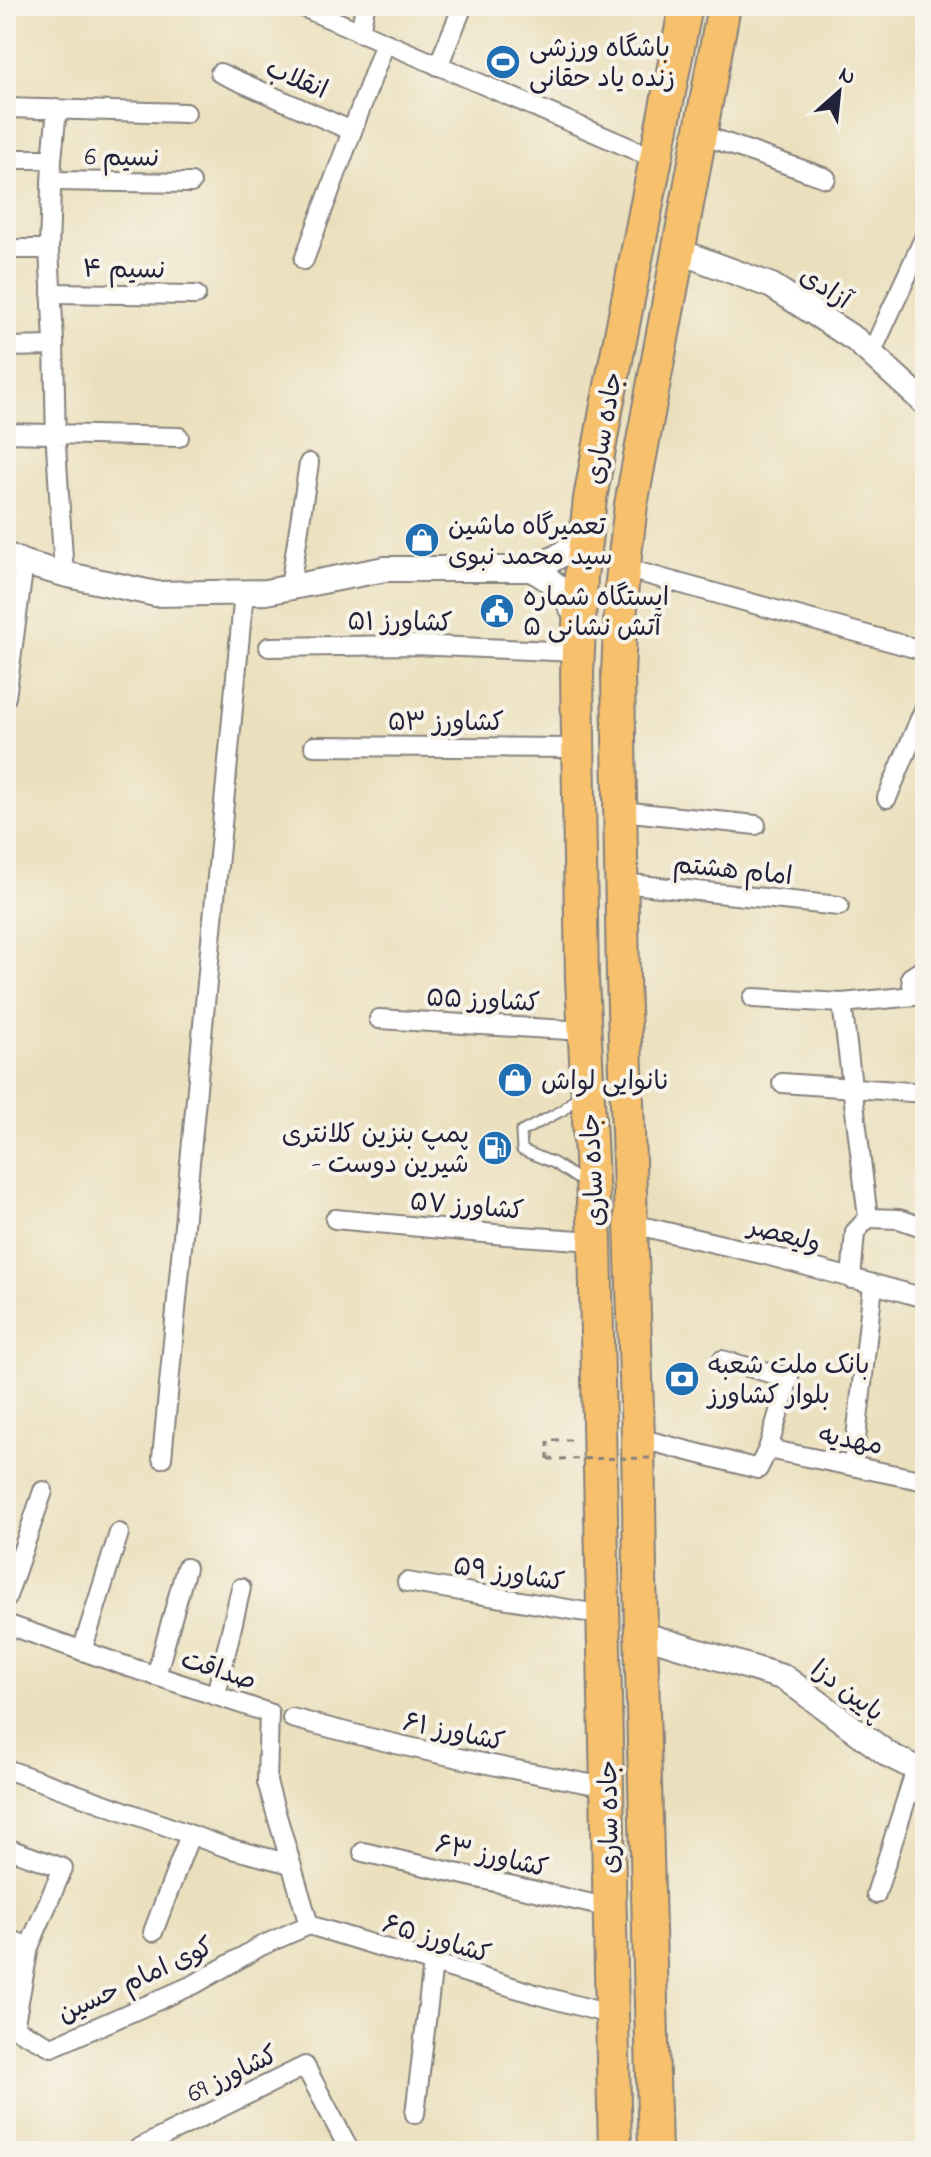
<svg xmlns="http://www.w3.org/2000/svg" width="931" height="2157" font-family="'Indie Flower','Playpen Sans Arabic',sans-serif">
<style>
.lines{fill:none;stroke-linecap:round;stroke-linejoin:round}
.service-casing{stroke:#86817c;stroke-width:13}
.minor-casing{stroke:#86817c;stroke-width:22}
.tertiary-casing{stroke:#86817c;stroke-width:28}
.trunk-casing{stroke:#86817c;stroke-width:36}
.path{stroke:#86817c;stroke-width:3;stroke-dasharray:6 6;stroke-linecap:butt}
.service{stroke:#fff;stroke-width:9}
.minor{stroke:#fff;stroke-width:18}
.tertiary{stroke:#fff;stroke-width:24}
.trunk{stroke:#f7c06c;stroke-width:32}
.path-bridge{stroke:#86817c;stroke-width:3;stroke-dasharray:6 6;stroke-linecap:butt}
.labels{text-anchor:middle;stroke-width:8;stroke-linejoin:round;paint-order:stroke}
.poi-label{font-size:26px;fill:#22223b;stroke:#f7f3e8;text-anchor:start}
.street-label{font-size:26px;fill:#22223b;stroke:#f7f3e8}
</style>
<rect width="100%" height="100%" fill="#f7f3e8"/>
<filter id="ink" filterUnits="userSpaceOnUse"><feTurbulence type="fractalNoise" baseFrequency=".0125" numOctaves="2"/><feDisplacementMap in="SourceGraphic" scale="16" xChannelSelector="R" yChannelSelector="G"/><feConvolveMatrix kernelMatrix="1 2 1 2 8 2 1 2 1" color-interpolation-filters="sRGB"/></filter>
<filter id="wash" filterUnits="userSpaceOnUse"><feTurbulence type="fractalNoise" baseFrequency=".006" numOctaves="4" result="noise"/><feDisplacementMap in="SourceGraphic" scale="32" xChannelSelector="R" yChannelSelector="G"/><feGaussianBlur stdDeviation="1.8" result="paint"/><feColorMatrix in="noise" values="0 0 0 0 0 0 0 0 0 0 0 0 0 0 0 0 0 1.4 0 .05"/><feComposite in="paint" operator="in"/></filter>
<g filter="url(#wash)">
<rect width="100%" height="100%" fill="#ebe0bd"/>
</g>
<g filter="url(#ink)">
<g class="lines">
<g class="service-casing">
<path id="service" d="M579,1094L563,1110L521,1132L522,1150L554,1163L585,1184"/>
</g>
<g class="minor-casing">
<g id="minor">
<path d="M300,6L656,159"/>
<path d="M360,33L365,6"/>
<path d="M438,66L463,6"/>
<path d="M220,73L352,131"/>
<path d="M6,108L186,113"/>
<path d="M57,109L52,159L49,249L54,341L56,445L64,574"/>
<path d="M700,134L826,178"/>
<path d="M6,159H52"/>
<path d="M51,181L191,183"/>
<path d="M6,249H49"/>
<path d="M304,260L385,43"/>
<path d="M51,293L196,295"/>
<path d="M6,347L54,346"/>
<path d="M871,354L925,236"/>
<path d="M6,433L179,437"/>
<path d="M624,568L925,651"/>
<path d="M290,587L309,463"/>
<path d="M269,647L413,645L578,652"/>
<path d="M6,697L24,563"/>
<path d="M314,746L578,748"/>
<path d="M887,798L925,707"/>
<path d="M621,811L756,825"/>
<path d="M622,883L839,906"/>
<path d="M753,998L842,1003"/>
<path d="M379,1019L585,1031"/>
<path d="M782,1083L925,1093"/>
<path d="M868,1218L899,1219L925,1228"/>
<path d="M335,1219L505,1235L595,1241"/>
<path d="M632,1224L766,1255L925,1298"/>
<path d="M851,1279L855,1232L868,1218L842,1003L914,996L911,977L925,968"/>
<path d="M722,1360L789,1378L768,1449"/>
<path d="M638,1438L758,1469L768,1449L925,1481"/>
<path d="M162,1458L244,592"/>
<path d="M853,1465L873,1285"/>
<path d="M407,1582L603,1615"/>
<path d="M6,1599L43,1491"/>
<path d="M6,1624L120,1664L269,1713L267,1782L309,1925L535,1994L612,2015"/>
<path d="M82,1651L119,1533"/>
<path d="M156,1676L186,1568"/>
<path d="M216,1695L241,1588"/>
<path d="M292,1718C396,1746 501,1768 607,1787"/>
<path d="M6,1769L228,1848L291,1864"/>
<path d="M6,1848L63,1868L29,1947L6,1938"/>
<path d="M363,1852L610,1908"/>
<path d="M876,1894L916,1769"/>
<path d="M153,1932L190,1835"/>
<path d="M29,1947L14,2028L52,2047L195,1984L261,1946L309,1925"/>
<path d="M415,2114L433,1963"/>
<path d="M139,2148L305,2066L350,2151"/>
</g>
</g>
<g class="tertiary-casing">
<g id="tertiary">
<path d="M678,251L772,286L856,340L925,403"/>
<path d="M6,555L24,563L64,574L156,594L266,592L385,569H531C559,558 571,552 586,525"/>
<path d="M531,569C560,584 564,593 579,621"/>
<path d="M641,1634L785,1678L889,1755L925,1773"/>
</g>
</g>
<g class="trunk-casing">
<g id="trunk">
<path d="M615,2151L595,1241L582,979L577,674L581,577L590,499L605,416L686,6"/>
<path d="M655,2151L641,1634L638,1438L623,978L618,675L622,581L631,505L724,6"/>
</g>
</g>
<path class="path" d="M548,1459V1440H576"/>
<use href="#service" class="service"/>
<use href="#minor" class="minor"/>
<use href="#tertiary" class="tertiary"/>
<use href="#trunk" class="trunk"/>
<path class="path-bridge" d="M548,1459L654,1458"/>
</g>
</g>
<defs>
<g id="stadium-disc" transform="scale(1.8)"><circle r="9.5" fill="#1f6fb2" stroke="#f7f3e8"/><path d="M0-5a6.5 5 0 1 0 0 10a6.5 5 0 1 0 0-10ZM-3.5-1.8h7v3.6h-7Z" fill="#fff"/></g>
<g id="shop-disc" transform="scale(1.8)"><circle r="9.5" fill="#1f6fb2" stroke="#f7f3e8"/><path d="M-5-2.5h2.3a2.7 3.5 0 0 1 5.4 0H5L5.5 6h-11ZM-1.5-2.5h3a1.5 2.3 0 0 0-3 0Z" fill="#fff"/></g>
<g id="civic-disc" transform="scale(1.8)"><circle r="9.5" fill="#1f6fb2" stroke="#f7f3e8"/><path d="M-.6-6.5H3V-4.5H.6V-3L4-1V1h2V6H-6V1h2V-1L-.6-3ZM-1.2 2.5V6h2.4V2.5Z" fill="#fff"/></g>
<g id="fuel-disc" transform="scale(1.8)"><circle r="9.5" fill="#1f6fb2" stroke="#f7f3e8"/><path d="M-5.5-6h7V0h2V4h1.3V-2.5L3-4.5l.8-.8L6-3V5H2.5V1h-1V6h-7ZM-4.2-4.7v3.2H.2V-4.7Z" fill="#fff"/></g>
<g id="bank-disc" transform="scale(1.8)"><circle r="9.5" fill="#1f6fb2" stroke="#f7f3e8"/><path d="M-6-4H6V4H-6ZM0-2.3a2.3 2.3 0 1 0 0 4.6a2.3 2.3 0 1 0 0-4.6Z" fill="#fff"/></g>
</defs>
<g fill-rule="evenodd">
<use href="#stadium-disc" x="503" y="62"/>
<use href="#shop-disc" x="422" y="540"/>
<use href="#civic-disc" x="497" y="611"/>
<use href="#shop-disc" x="515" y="1080"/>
<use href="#fuel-disc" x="495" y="1148"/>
<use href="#bank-disc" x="682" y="1379"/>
</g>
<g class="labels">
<g class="poi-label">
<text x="529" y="56">باشگاه ورزشی<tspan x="529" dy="30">زنده یاد حقانی</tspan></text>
<text x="448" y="534">تعمیرگاه ماشین<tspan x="448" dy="30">سید محمد نبوی</tspan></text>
<text x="523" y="605">ایستگاه شماره<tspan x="523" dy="30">۵ آتش نشانی</tspan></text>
<text x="541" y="1089">نانوایی لواش</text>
<text x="469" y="1142" text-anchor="end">پمپ بنزین کلانتری<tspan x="469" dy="30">- شیرین دوست</tspan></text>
<text x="708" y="1373">بانک ملت شعبه<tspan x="708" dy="30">بلوار کشاورز</tspan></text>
</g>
<g class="street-label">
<text transform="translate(297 78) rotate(23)" y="9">انقلاب</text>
<text transform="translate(122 156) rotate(1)" y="9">نسیم 6</text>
<text transform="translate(124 268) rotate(1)" y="9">نسیم ۴</text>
<text transform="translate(826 287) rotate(33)" y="9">آزادی</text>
<text transform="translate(603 428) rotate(-80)" y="9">جاده ساری</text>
<text transform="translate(400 621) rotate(1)" y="9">کشاورز ۵۱</text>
<text x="446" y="730">کشاورز ۵۳</text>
<text transform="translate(733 869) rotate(6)" y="9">امام هشتم</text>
<text transform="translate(483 999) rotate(3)" y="9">کشاورز ۵۵</text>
<text transform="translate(592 1170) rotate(-93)" y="9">جاده ساری</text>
<text transform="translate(467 1205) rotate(5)" y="9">کشاورز ۵۷</text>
<text transform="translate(785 1234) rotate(15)" y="9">ولیعصر</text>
<text transform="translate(851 1439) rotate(11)" y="9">مهدیه</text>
<text transform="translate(509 1573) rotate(9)" y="9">کشاورز ۵۹</text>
<text transform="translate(219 1669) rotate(18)" y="9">صداقت</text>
<text transform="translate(848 1690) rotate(37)" y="9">پایین دزا</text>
<text transform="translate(454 1731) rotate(12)" y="9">کشاورز ۶۱</text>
<text transform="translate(608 1817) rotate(-91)" y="9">جاده ساری</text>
<text transform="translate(492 1855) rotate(13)" y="9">کشاورز ۶۳</text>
<text transform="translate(437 1938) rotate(17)" y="9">کشاورز ۶۵</text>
<text transform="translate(135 1979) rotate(-25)" y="9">کوی امام حسین</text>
<text transform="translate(232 2073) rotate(-26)" y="9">کشاورز 69</text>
</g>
</g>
<rect width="931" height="2157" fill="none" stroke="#f7f3e8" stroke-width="32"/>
<g transform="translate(839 92) rotate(27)" stroke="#f7f3e8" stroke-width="6" paint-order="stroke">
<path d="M0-6L14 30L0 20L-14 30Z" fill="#22223b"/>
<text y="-12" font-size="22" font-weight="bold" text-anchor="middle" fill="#22223b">N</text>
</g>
</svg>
